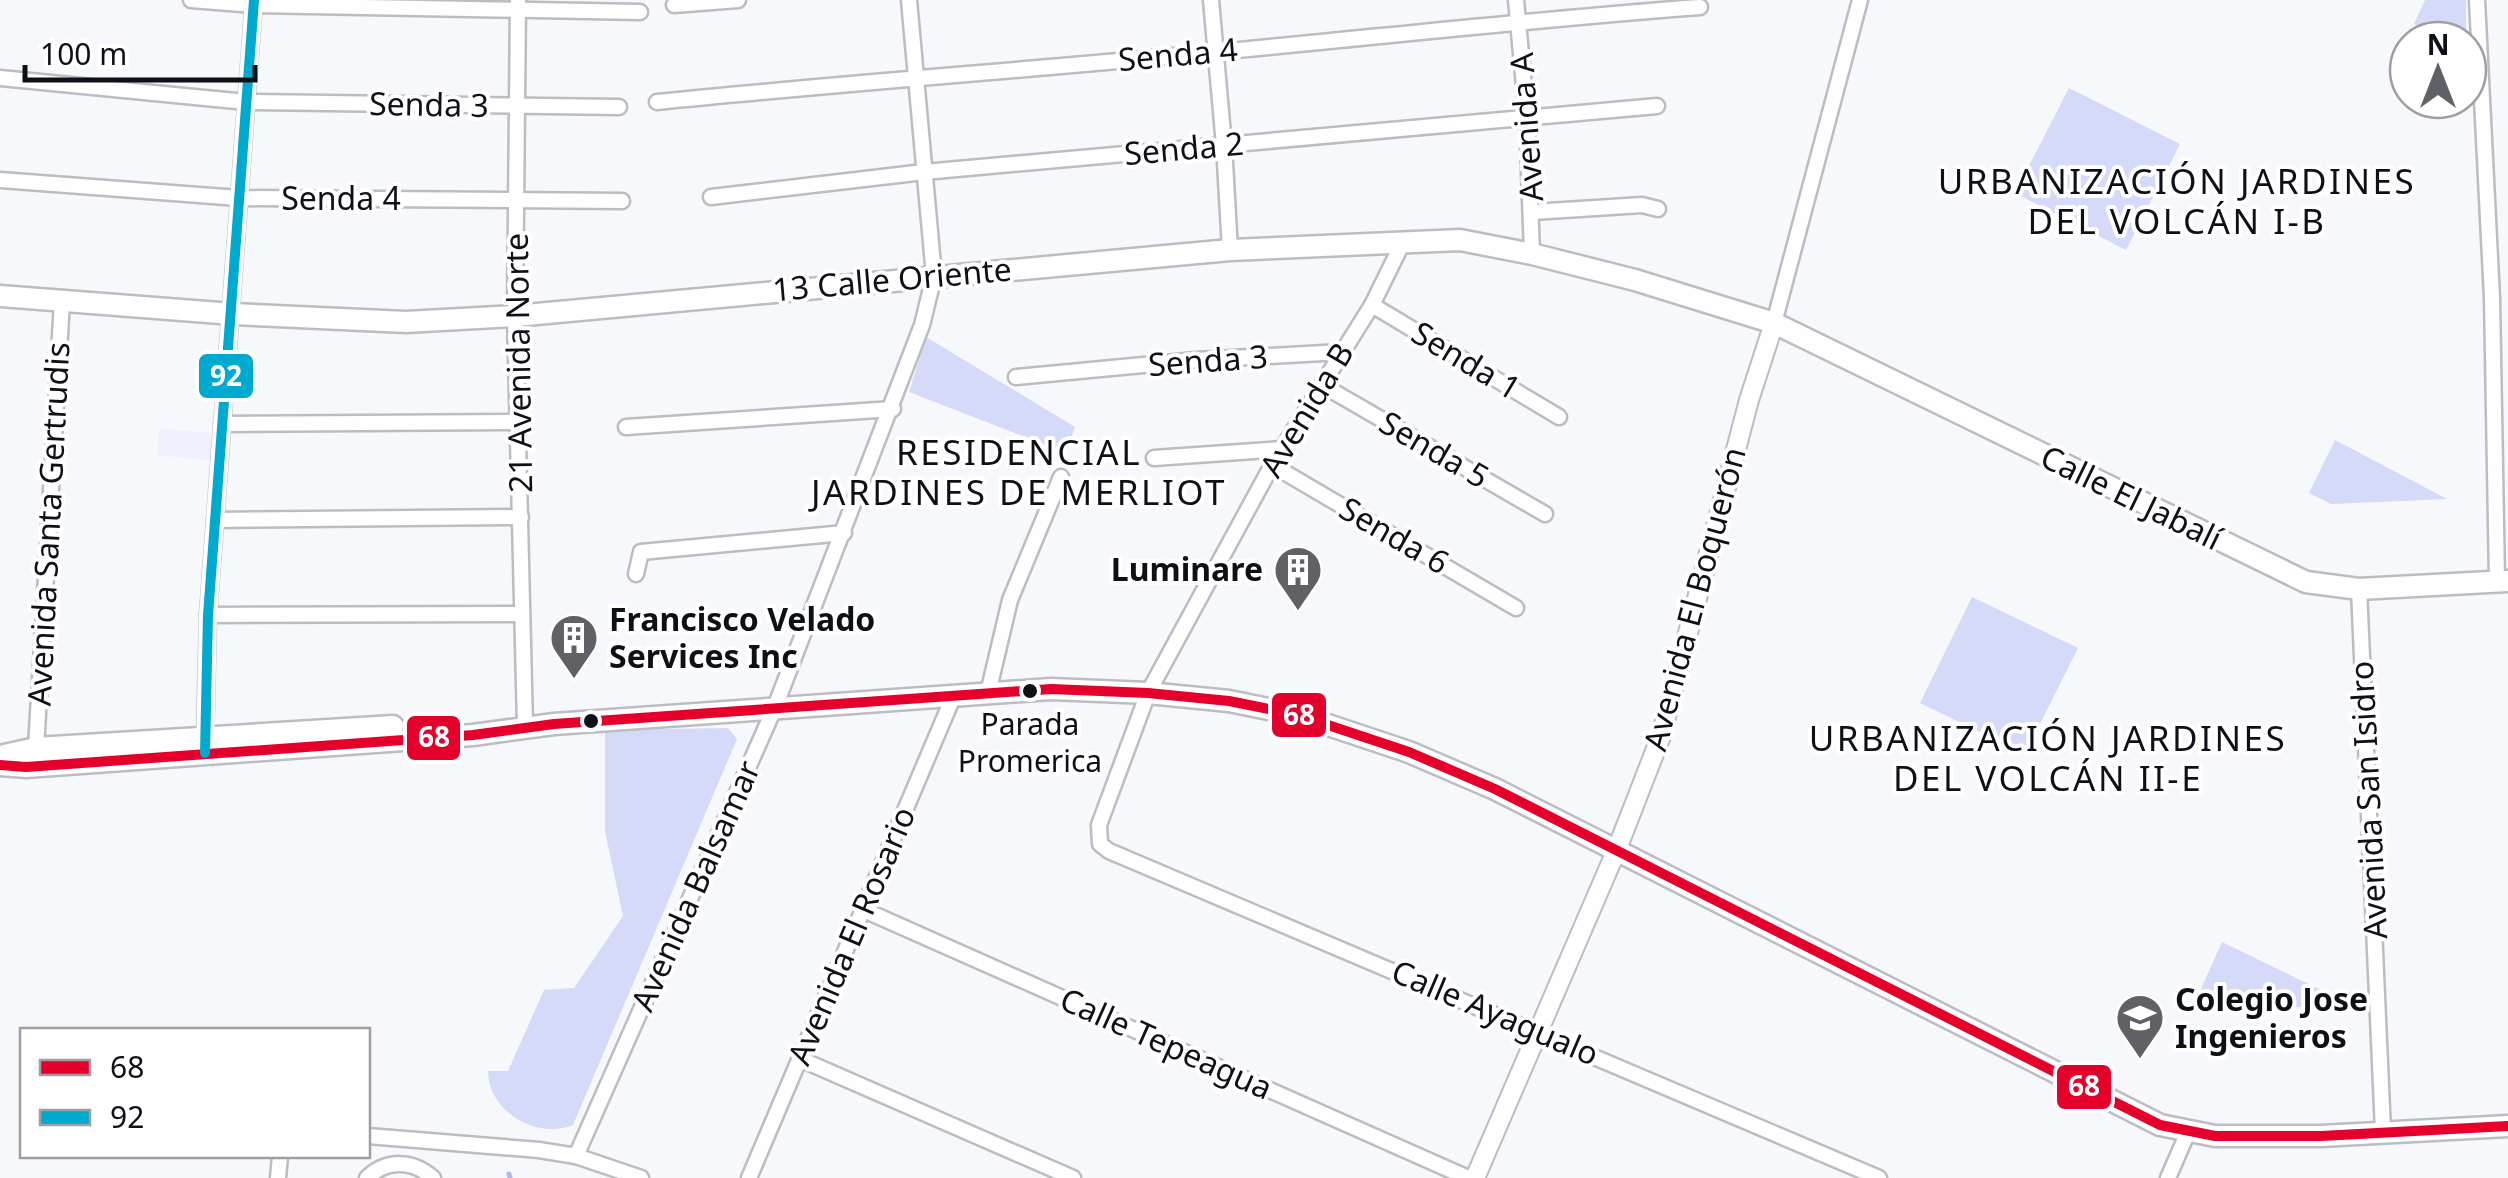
<svg xmlns="http://www.w3.org/2000/svg" width="2508" height="1178" font-family="'Noto Sans',sans-serif">
<style>
.built{fill:#eef1fd}
.green{fill:#d4daf8}
.lines{fill:none;stroke-linecap:round;stroke-linejoin:round}
.stream{stroke:#b0b9e7;stroke-width:5}
.minor-casing{stroke:#bcbdc3;stroke-width:19}
.tertiary-casing{stroke:#bcbdc3;stroke-width:22}
.secondary-casing{stroke:#bcbdc3;stroke-width:25}
.minor{stroke:#fefefe;stroke-width:14}
.tertiary{stroke:#fefefe;stroke-width:18}
.secondary{stroke:#fefefe;stroke-width:20}
.bus-1-casing{stroke:#fff;stroke-width:18}
.bus-2-casing{stroke:#fff;stroke-width:18}
.bus-1{stroke:#e4002b;stroke-width:10}
.bus-2{stroke:#00a9ce;stroke-width:10}
.bus-dot{fill:#0e1018;stroke:#fff;stroke-width:4}
.labels{text-anchor:middle;stroke-width:8;stroke-linejoin:round;paint-order:stroke}
.bus-label{font-size:30px;fill:#0e1018;stroke:#fff}
.street-label{font-size:32px;fill:#0e1018;stroke:#fff}
.poi-label{font-size:32px;font-weight:bold;fill:#0e1018;stroke:#fff;text-anchor:start}
.neighbourhood-label{font-size:35px;letter-spacing:2.5px;fill:#0e1018;stroke:#fff}
.line-badge{stroke:#fff;stroke-width:4}
.badge-label{font-size:28px;text-anchor:middle;font-weight:bold;fill:#fff}
</style>
<rect width="100%" height="100%" fill="#f7f8fb"/>
<path class="built" d="M159,429L218,433L216,461L157,455Z"/>
<g class="green">
<path d="M2425,0H2466V40H2447L2414,24Z"/>
<path d="M2069,88L2180,144L2126,250L2015,193Z"/>
<path d="M926,337L1075,427L1066,453L909,392Z"/>
<path d="M2335,440L2447,499L2331,504L2309,493Z"/>
<path d="M1972,597L2078,648L2025,754L1920,703Z"/>
<path d="M728,728L737,739L573,1125C536,1140 488,1111 488,1071H508L544,990L574,988L623,916L605,831V730Z"/>
<path d="M2222,942L2352,1005L2222,1010L2197,998Z"/>
</g>
<g class="lines">
<path class="stream" d="M509,1174L510,1178"/>
<g class="minor-casing">
<g id="minor">
<path d="M191,0L254,5L640,12"/>
<path d="M518,0L515,316L525,726"/>
<path d="M1211,0L1224,145L1230,250"/>
<path d="M1516,0L1527,118L1532,254"/>
<path d="M2477,0L2492,298L2497,581"/>
<path d="M674,5L738,0"/>
<path d="M0,78L246,102L619,107"/>
<path d="M657,102C843,83 1030,70 1216,52C1378,37 1538,19 1700,7"/>
<path d="M0,180L239,198L622,201"/>
<path d="M711,197L924,172L1657,106"/>
<path d="M1533,212L1642,205L1658,209"/>
<path d="M1404,240L1372,305L1272,465L1148,693L1099,825L1100,844L1109,851L1879,1178"/>
<path d="M1372,305L1559,417"/>
<path d="M1774,323L1860,0"/>
<path d="M1016,377L1196,360L1341,352"/>
<path d="M1322,385L1545,514"/>
<path d="M222,424L519,422"/>
<path d="M626,427L893,409"/>
<path d="M1154,458L1282,449"/>
<path d="M1272,465L1516,608"/>
<path d="M215,520L521,517"/>
<path d="M636,574L641,552L844,533"/>
<path d="M2359,589L2383,1131"/>
<path d="M208,615L522,614"/>
<path d="M988,693L1010,600L1061,477"/>
<path d="M205,742L208,615L254,0"/>
<path d="M36,748L62,301"/>
<path d="M864,910L1468,1178"/>
<path d="M800,1059L1073,1178"/>
<path d="M368,1136L539,1150L576,1156L641,1178"/>
<path d="M576,1156L775,707L922,325L934,276L909,0"/>
<path d="M278,1178L280,1156"/>
<path d="M367,1178C387,1159 413,1160 433,1178"/>
<path d="M749,1178L954,695"/>
<path d="M2168,1178L2188,1132"/>
</g>
</g>
<g class="tertiary-casing">
<path id="tertiary" d="M1475,1178L1617,849L1661,736L1749,400L1774,323"/>
</g>
<g class="secondary-casing">
<g id="secondary">
<path d="M0,296L233,314L406,322L515,316L1230,250L1460,240L1532,254L1635,280L1774,323L2306,582L2359,589L2508,581"/>
<path d="M0,756L36,748L393,726"/>
<path d="M0,765L26,767L473,735L554,724L1051,689L1148,693L1229,701L1298,715L1409,752L1495,789L2160,1125L2215,1136H2321L2508,1126"/>
</g>
</g>
<use href="#minor" class="minor"/>
<use href="#tertiary" class="tertiary"/>
<use href="#secondary" class="secondary"/>
<g class="bus-1-casing">
<path id="bus-1" d="M0,765L26,767L473,735L554,724L1051,689L1148,693L1229,701L1298,715L1409,752L1495,789L2160,1125L2215,1136H2321L2508,1126"/>
</g>
<g class="bus-2-casing">
<path id="bus-2" d="M205,753L208,615L254,0"/>
</g>
<use href="#bus-1" class="bus-1"/>
<use href="#bus-2" class="bus-2"/>
</g>
<defs>
<g id="building-pin" transform="scale(2.5)"><path d="M0 17L-7.5 6A9.5 9.5 0 1 1 7.5 6Z" fill="#606167" stroke="#fff"/><path d="M-4-6H4V6H1V3H-1V6H-4ZM-2.5-4.3h1.7v1.8h-1.7ZM.8-4.3h1.7v1.8H.8ZM-2.5-1h1.7V.8h-1.7ZM.8-1h1.7V.8H.8Z" fill="#fff"/></g>
<g id="school-pin" transform="scale(2.5)"><path d="M0 17L-7.5 6A9.5 9.5 0 1 1 7.5 6Z" fill="#606167" stroke="#fff"/><path d="M0-5L7-2L0 1L-7-2ZM-4 1L0 2.5L4 1V4Q0 6-4 4Z" fill="#fff"/></g>
</defs>
<g fill-rule="evenodd">
<use href="#building-pin" x="1298" y="570"/>
<use href="#building-pin" x="574" y="638"/>
<use href="#school-pin" x="2140" y="1018"/>
</g>
<g class="bus-dot">
<circle cx="1030" cy="691" r="9"/>
<circle cx="591" cy="721" r="9"/>
</g>
<g class="labels">
<g class="bus-label">
<text x="1030" y="735">Parada<tspan x="1030" dy="37">Promerica</tspan></text>
</g>
<g class="street-label">
<text transform="translate(1178 55) rotate(-5)" y="11">Senda 4</text>
<text transform="translate(429 105) rotate(1)" y="11">Senda 3</text>
<text transform="translate(1527 127) rotate(-94)" y="11">Avenida A</text>
<text transform="translate(1184 149) rotate(-5)" y="11">Senda 2</text>
<text x="341" y="210">Senda 4</text>
<text transform="translate(892 280) rotate(-5)" y="11">13 Calle Oriente</text>
<text transform="translate(1208 361) rotate(-4)" y="11">Senda 3</text>
<text transform="translate(1466 361) rotate(31)" y="11">Senda 1</text>
<text transform="translate(519 363) rotate(-91)" y="11">21 Avenida Norte</text>
<text transform="translate(1307 410) rotate(-59)" y="11">Avenida B</text>
<text transform="translate(1434 450) rotate(30)" y="11">Senda 5</text>
<text transform="translate(2131 498) rotate(26)" y="11">Calle El Jabalí</text>
<text transform="translate(49 524) rotate(-87)" y="11">Avenida Santa Gertrudis</text>
<text transform="translate(1394 536) rotate(30)" y="11">Senda 6</text>
<text transform="translate(1695 599) rotate(-75)" y="11">Avenida El Boquerón</text>
<text transform="translate(2369 800) rotate(-93)" y="11">Avenida San Isidro</text>
<text transform="translate(696 886) rotate(-66)" y="11">Avenida Balsamar</text>
<text transform="translate(852 936) rotate(-67)" y="11">Avenida El Rosario</text>
<text transform="translate(1495 1013) rotate(23)" y="11">Calle Ayagualo</text>
<text transform="translate(1166 1044) rotate(24)" y="11">Calle Tepeagua</text>
</g>
<g class="poi-label">
<text x="1263" y="581" text-anchor="end">Luminare</text>
<text x="609" y="631">Francisco Velado<tspan x="609" dy="37">Services Inc</tspan></text>
<text x="2175" y="1011">Colegio Jose<tspan x="2175" dy="37">Ingenieros</tspan></text>
</g>
<g class="neighbourhood-label">
<text x="2177" y="194">URBANIZACIÓN JARDINES<tspan x="2177" dy="40">DEL VOLCÁN I-B</tspan></text>
<text x="1019" y="465">RESIDENCIAL<tspan x="1019" dy="40">JARDINES DE MERLIOT</tspan></text>
<text x="2048" y="751">URBANIZACIÓN JARDINES<tspan x="2048" dy="40">DEL VOLCÁN II-E</tspan></text>
</g>
</g>
<g class="line-badge">
<rect x="197" y="352" width="58" height="48" rx="10" fill="#00a9ce"/>
<rect x="1270" y="691" width="58" height="48" rx="10" fill="#e4002b"/>
<rect x="405" y="714" width="57" height="48" rx="10" fill="#e4002b"/>
<rect x="2055" y="1063" width="58" height="48" rx="10" fill="#e4002b"/>
</g>
<g class="badge-label">
<text x="226" y="386">92</text>
<text x="1299" y="725">68</text>
<text x="434" y="747">68</text>
<text x="2084" y="1096">68</text>
</g>
<rect x="20" y="1028" width="350" height="130" fill="#ffffff" stroke="#9f9fa3" stroke-width="2.5"/>
<rect x="40" y="1060" width="50" height="15" fill="#e4002b" stroke="#9f9fa3" stroke-width="2.5"/>
<text x="110" y="1078" font-size="30" fill="#0e1018">68</text>
<rect x="40" y="1110" width="50" height="15" fill="#00a9ce" stroke="#9f9fa3" stroke-width="2.5"/>
<text x="110" y="1128" font-size="30" fill="#0e1018">92</text>
<g transform="translate(2438 70)"><circle r="48" fill="#ffffff" stroke="#9f9fa3" stroke-width="2.5"/>
<path d="M0-8L18 38L0 25L-18 38Z" fill="#606167"/>
<text y="-15" font-size="28" font-weight="bold" text-anchor="middle" fill="#0e1018">N</text>
</g>
<path d="M25 65v15h230v-15" fill="none" stroke="#0e1018" stroke-width="5"/>
<text x="40" y="65" font-size="30" fill="#0e1018" stroke="#ffffff" stroke-width="8" paint-order="stroke">100 m</text>
</svg>
